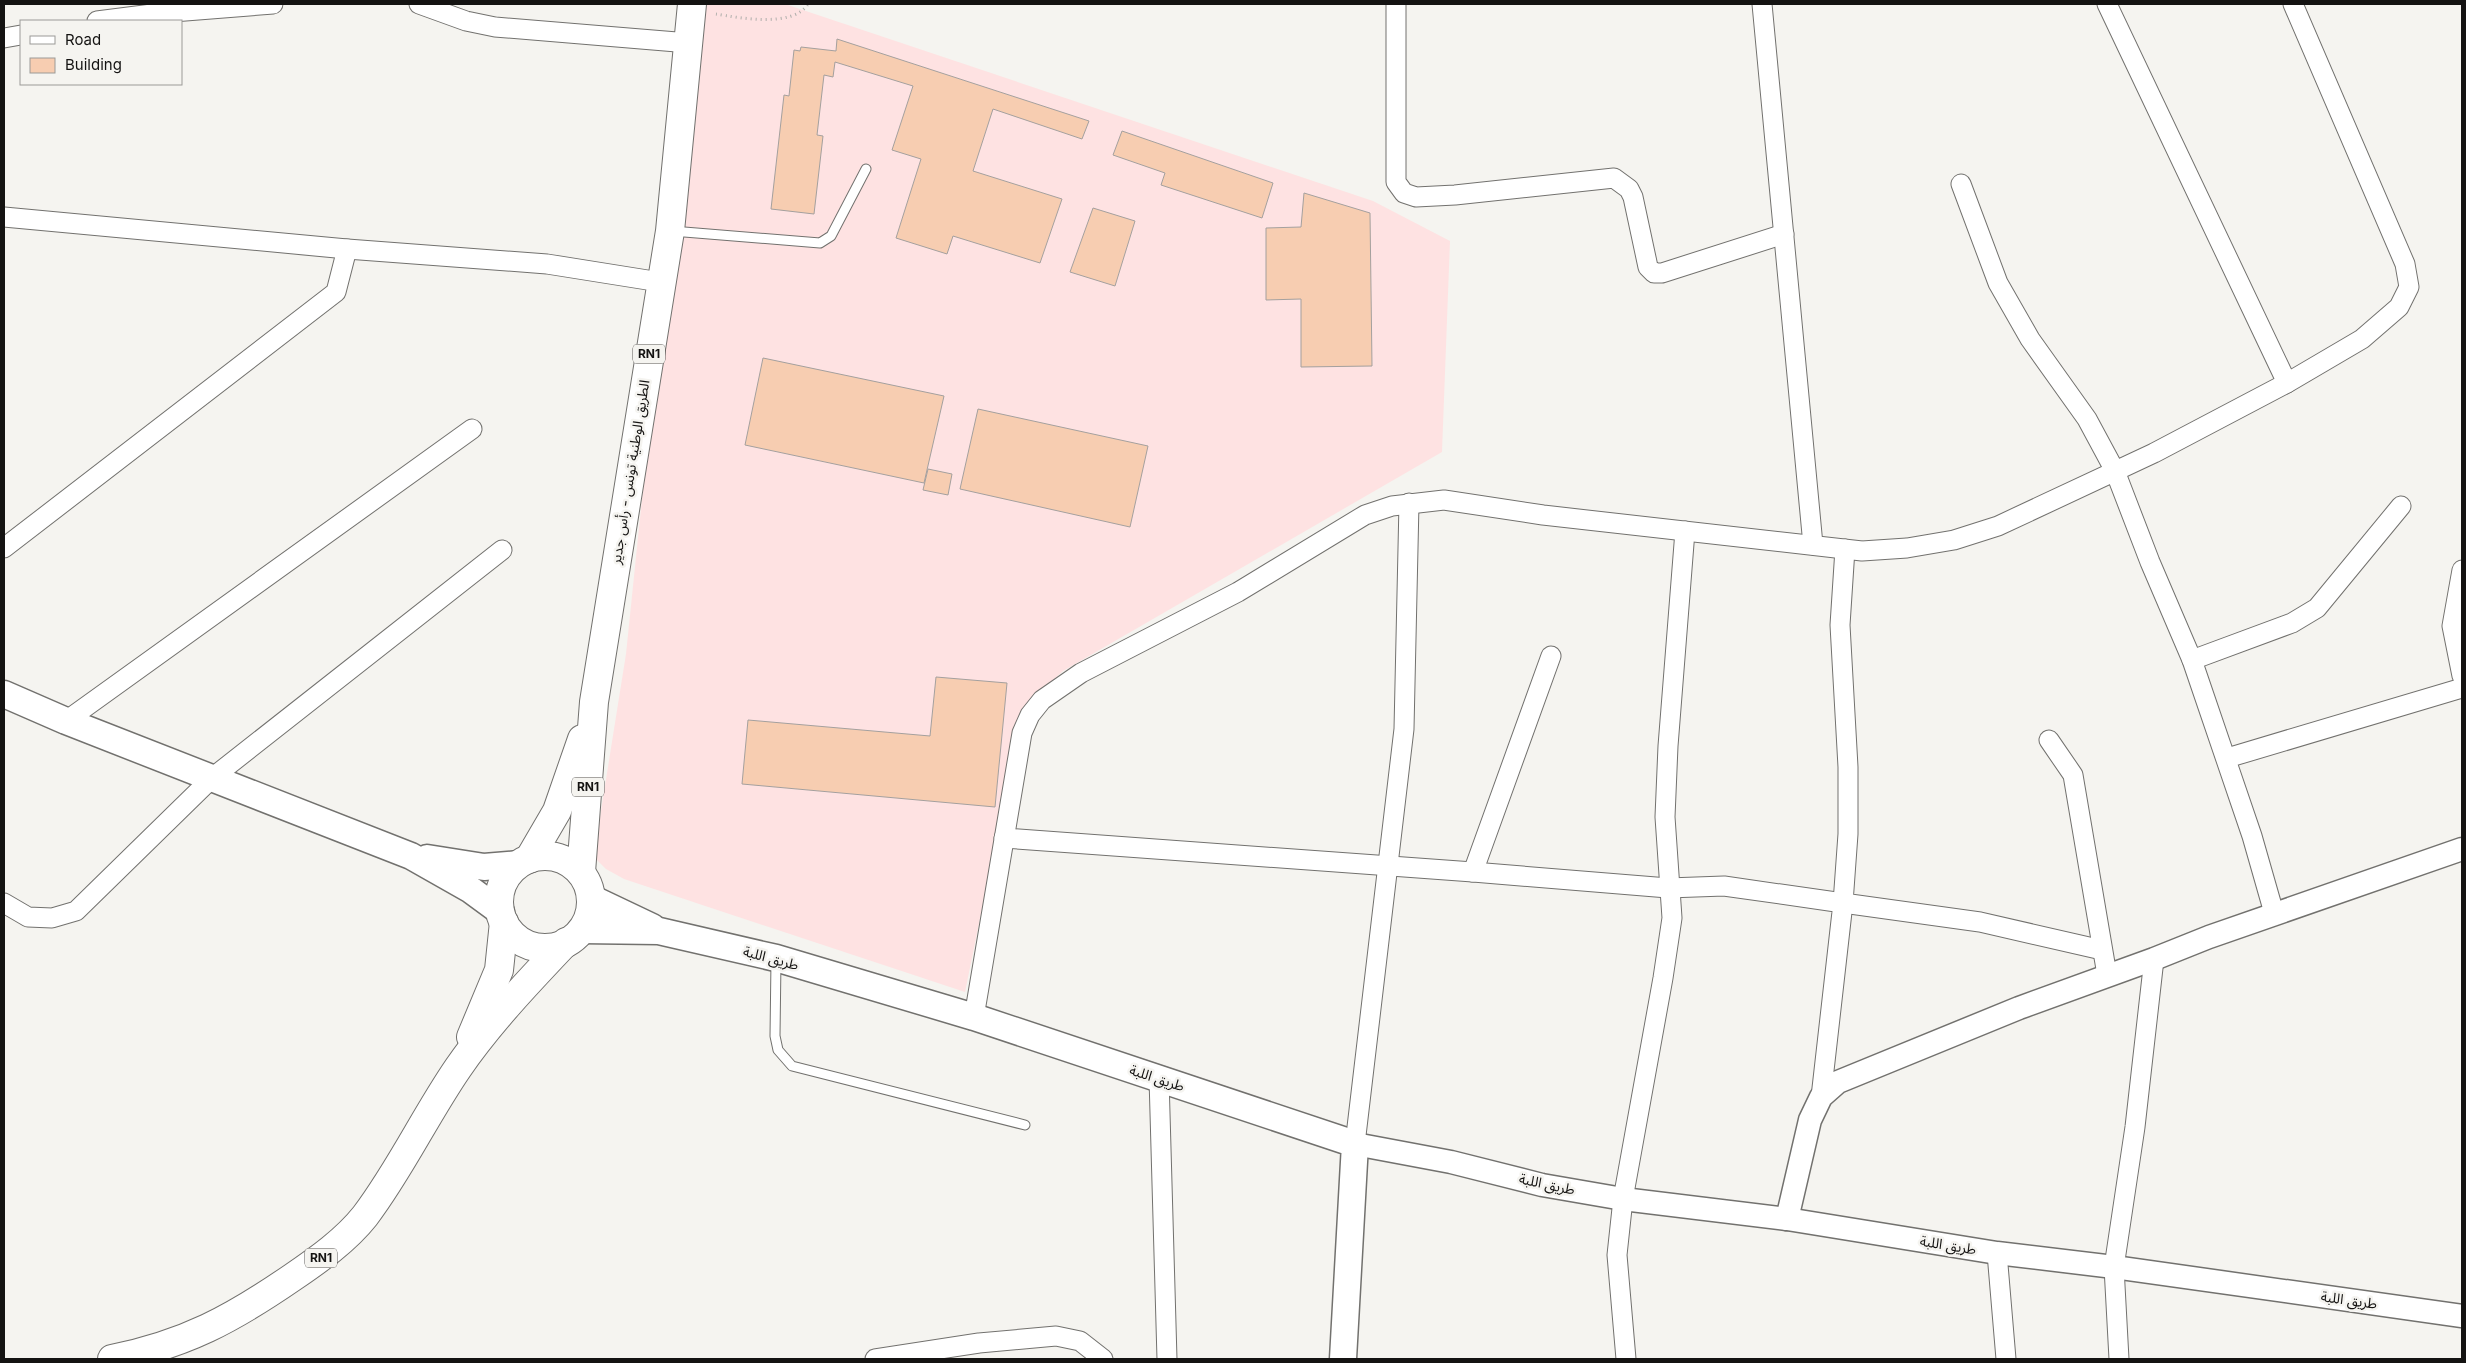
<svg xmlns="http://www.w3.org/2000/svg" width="2466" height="1363" font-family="Inter,'Noto Sans Arabic',sans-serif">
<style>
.industrial{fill:#fee2e2}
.building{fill:#f7cdb1;stroke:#a4a09e}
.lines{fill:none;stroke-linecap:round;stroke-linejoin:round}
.service-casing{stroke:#72716e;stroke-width:11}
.minor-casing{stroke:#72716e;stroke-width:21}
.tertiary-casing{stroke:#72716e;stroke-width:25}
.secondary-casing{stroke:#72716e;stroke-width:29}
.primary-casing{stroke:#72716e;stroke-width:30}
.path{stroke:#afaeab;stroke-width:3;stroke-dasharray:1 4;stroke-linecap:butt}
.service{stroke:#fff;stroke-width:9}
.minor{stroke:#fff;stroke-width:19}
.tertiary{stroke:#fff;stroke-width:22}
.secondary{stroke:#fff;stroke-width:26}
.primary{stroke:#fff;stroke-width:28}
.labels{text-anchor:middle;stroke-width:5;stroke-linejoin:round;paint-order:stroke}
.shield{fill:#f5f4f0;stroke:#585655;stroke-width:1}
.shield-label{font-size:12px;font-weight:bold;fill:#141312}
.street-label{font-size:14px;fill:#141312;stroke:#f5f4f0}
</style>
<rect width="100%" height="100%" fill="#f5f4f0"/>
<path class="industrial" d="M693,4H785L1373,201L1450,241L1442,452L1063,671L1039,693L1001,816L965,992L624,879L606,869L595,858L596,842L626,654Z"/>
<g class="building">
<path d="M837,39L1089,121L1082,139L993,109L973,171L1062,199L1040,263L953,236L947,254L896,238L921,159L892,150L913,86L835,62L833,77L824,75L817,135L823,136L814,214L771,209L784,95L789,96L794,50L800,51L801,47L836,51Z"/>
<path d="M1122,131L1273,183L1262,218L1161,185L1165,173L1113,155Z"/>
<path d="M1304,193L1370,213L1372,366L1301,367V299L1266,300V228L1301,227Z"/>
<path d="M1093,208L1135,221L1115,286L1070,272Z"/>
<path d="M763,358L944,396L924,483L745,445Z"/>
<path d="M978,409L1148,446L1130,527L960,489Z"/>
<path d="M928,469L952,474L948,495L923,490Z"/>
<path d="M936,677L1007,683L995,807L742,784L748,720L930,736Z"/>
</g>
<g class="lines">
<g class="service-casing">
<g id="service">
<path d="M672,231L820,243L831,236L866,169"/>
<path d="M776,961L775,1036L778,1050L792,1066L1025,1125"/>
</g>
</g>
<g class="minor-casing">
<g id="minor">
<path d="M419,4L466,21L495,27L689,43"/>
<path d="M1396,4V182L1404,193L1416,197L1455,195L1614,178L1629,189L1633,197L1648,267L1654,273H1662L1784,234"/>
<path d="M1762,4L1813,545"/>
<path d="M2107,4L2287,383"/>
<path d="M97,21L160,13L273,4"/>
<path d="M4,38L21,35"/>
<path d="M1961,184L1998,283L2030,339L2087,419L2115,471L2150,562L2192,660L2252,836L2274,913"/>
<path d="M4,217L347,249L547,264L660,282"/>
<path d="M4,548L336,292L347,249"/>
<path d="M1845,549L1840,625L1848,767V834L1843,903L1980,922L2102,950"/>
<path d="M2462,570L2452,626L2462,676"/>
<path d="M2192,660L2292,623L2317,608L2401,506"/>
<path d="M66,721L472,429"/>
<path d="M2049,740L2073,775L2107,975"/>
<path d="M2227,758L2462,688"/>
<path d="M1004,838L1473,872L1668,888L1724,886L1843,903L1821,1097"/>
<path d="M1473,872L1551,656"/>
<path d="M4,903L28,917L52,918L76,911L212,778L502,550"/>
<path d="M974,1017L1022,733L1030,715L1042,700L1081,673L1238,592L1365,515L1392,506L1444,500L1543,515L1862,551L1907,548L1954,540L1998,526L2154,453L2287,383L2362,339L2399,307L2409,287L2405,264L2293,4"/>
<path d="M1159,1078L1167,1359"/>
<path d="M1355,1144L1404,729L1409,503"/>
<path d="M1997,1253L2006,1359"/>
<path d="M875,1359L979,1343L1056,1336L1080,1341L1103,1359"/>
<path d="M1626,1359L1617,1255L1623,1199L1663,978L1672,918L1665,817L1668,746L1685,531"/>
<path d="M2119,1359L2114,1267L2135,1127L2154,959"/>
</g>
</g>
<g class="tertiary-casing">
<g id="tertiary">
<path d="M1355,1144L1451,1162L1542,1185L1623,1199L1787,1219L1997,1253L2114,1267L2462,1316"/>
<path d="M1787,1219L1810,1120L1821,1097L1838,1082L2019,1008L2154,959L2209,937L2462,849"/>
</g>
</g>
<g class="secondary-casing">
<g id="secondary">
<path d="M4,694L66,721L411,856L471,890L501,912"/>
<path d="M427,858L484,867L519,864"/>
<path d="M591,898L652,927"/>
<path d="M581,930L659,931L776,958L974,1017L1355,1144L1343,1359"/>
</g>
</g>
<g class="primary-casing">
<g id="primary">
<circle cx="545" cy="902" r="46"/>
<path d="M529,859L557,811L582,739"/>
<path d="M581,872L594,702L670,231L692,4"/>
<path d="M471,1037L499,970L504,922"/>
<path d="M112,1359C186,1344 232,1319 293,1277C318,1260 346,1240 365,1216C400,1170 425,1116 458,1068C489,1023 528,982 566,942"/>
</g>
</g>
<path class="path" d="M716,14C740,18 793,28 808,4"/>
<use href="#service" class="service"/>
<use href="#minor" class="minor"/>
<use href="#tertiary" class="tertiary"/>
<use href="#secondary" class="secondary"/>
<use href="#primary" class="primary"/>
</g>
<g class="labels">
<g class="shield">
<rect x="633" y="344.5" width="32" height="19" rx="4"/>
<rect x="572" y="777.5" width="32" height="19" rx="4"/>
<rect x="305" y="1248.5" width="32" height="19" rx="4"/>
</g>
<g class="shield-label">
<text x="649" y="358">RN1</text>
<text x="588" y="791">RN1</text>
<text x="321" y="1262">RN1</text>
</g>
<g class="street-label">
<text transform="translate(630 472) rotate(-81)" y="5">الطريق الوطنية تونس - رأس جدير</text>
<text transform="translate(771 958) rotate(15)" y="5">طريق اللبة</text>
<text transform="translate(1157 1078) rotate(18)" y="5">طريق اللبة</text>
<text transform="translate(1547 1184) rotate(12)" y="5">طريق اللبة</text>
<text transform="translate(1948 1245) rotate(9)" y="5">طريق اللبة</text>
<text transform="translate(2349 1300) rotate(8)" y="5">طريق اللبة</text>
</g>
</g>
<rect width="2466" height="1363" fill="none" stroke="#141312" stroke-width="10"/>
<rect x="20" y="20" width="162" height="65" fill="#f5f4f0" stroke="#9b9a97"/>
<rect x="30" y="36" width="25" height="8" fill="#ffffff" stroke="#9b9a97"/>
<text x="65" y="45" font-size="15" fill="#141312">Road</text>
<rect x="30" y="58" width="25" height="15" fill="#f7cdb1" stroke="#9b9a97"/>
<text x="65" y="70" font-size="15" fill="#141312">Building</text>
</svg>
